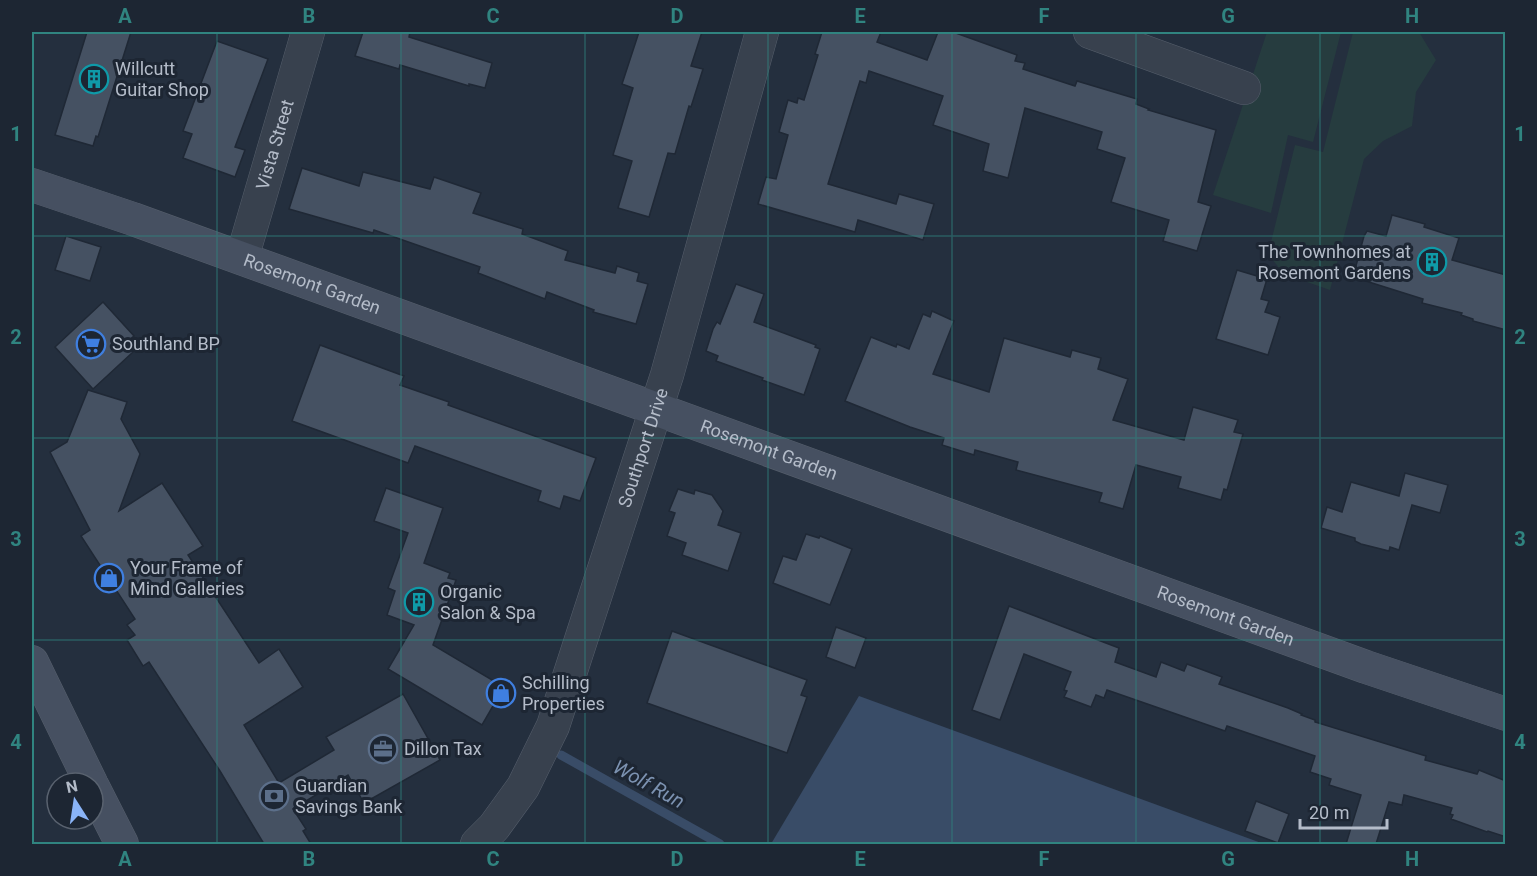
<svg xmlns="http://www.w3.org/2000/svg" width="1537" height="876" font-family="Roboto,sans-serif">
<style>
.green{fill:#263c3f}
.water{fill:#394c67}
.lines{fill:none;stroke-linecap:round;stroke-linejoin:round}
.stream{stroke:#394c67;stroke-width:9}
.building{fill:#455162;stroke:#1f2835;stroke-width:1.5}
.street-casing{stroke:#565f6c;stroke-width:34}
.secondary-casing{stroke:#565f6c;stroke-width:34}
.street{stroke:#38414e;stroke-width:33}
.secondary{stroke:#465061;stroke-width:33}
.grid{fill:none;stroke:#308480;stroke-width:1.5;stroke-opacity:0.55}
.labels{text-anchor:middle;stroke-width:6;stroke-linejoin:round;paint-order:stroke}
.poi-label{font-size:18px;fill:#b4bcc9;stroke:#1d2633;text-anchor:start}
.street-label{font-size:18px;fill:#b4bcc9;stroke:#1d2633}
.water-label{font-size:20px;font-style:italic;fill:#7c92b1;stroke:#1d2633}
.neatline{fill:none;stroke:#308480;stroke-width:2}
.grid-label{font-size:20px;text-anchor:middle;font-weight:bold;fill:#308480}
</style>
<rect width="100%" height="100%" fill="#242f3e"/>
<g class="green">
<path d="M1267,32H1341L1313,142L1288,135L1271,213L1213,195Z"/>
<path d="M1353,32H1419L1436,60L1416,92L1412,126L1383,141L1364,159L1330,290L1284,274L1268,254L1295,145L1323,152Z"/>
</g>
<path class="water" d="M859,696L1264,844H771Z"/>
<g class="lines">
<path class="stream" d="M561,755L720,844"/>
</g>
<g class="building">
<path d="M87,32H131L98,137L96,136L93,146L55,135Z"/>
<path d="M363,32H410L409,37L492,63L485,88L469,84V86L400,65L399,69L355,56Z"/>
<path d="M639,32H702L691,66L703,69L691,107L689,106L675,154L668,153L649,217L618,208L632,161L613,155L633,88L622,84Z"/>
<path d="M822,32H881L877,42L927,60L938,32H953L1017,55L1015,61L1025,63L1023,69L1075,86L1077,81L1137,99L1136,104L1149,109L1148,110L1216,130L1198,202L1211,206L1197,251L1163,241L1169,220L1111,202L1125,158L1097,149L1102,132L1025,108L1008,178L983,171L989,144L933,125L943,96L869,71L866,83L860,81L828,184L896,204L899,194L934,204L923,240L858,220L855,232L758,204L766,177L776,179L788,135L779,132L788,100L797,103L798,98L804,100L818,55L815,54Z"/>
<path d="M217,41L268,59L235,147L245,150L235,177L183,158L192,134L183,131Z"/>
<path d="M302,168L359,186L363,172L430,189L434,177L481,193L473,213L523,229L522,234L568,251L565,260L615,273L617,266L639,273L637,281L648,284L636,324L593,312L594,310L547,292L545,299L478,273L480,267L374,230L373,233L289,209Z"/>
<path d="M1392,215L1425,224L1424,227L1459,238L1452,260L1506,275V330L1473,321V319L1461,315L1462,313L1422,303L1423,299L1353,277L1364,236L1367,231L1386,236Z"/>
<path d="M66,236L101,247L90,281L55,270Z"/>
<path d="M1237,270L1267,279L1261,299L1269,301L1265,312L1280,317L1268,355L1216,339Z"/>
<path d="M736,284L764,294L754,322L816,345L815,347L820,349L804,395L762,380L763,378L716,361L718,356L706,351L713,329L717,322L720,324Z"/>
<path d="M103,302L134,336L125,343L133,352L93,389L55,347Z"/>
<path d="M932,311L954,321L933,374L989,392L1004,338L1070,357L1072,350L1101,358L1098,369L1128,379L1113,420L1184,440L1193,407L1238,420L1234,432L1243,434L1227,490L1224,489L1221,500L1178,488L1181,477L1136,465L1123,509L1099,502L1102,493L1016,470L1018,462L975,450L974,455L942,445L944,438L910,427L845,401L871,337L896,347L897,344L909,349L923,314L930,317Z"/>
<path d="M320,345L404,376L400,385L449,402L448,405L596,458L580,501L564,496L560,509L538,501L541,491L415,446L408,463L292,421Z"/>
<path d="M88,390L127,402L121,419L140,454L119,511L162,483L203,546L188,555L259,663L279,649L303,687L244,725L279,783L334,750L326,737L403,694L440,760L364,803L348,775L293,809L306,829L303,831L311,844H264L220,771L149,662L143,666L127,640L135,635L127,625L135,619L81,536L90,530L50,452L67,442Z"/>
<path d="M1405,473L1448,485L1440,513L1412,505L1399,550L1390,547L1389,551L1361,544L1355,541V538L1321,528L1327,507L1342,512L1351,482L1399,496Z"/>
<path d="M386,488L443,508L424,563L450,573L448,578L456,580L433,645L504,687L482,725L388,669L414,625L387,615L395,591L388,588L408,533L374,521Z"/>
<path d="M678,489L694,494L695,490L712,495L723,511L718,525L741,533L728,571L682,555L686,543L667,536L675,513L669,511Z"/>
<path d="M806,534L819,538L820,536L852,549L830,605L773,583L783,556L796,560Z"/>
<path d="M1009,606L1119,648L1115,662L1156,677L1161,662L1184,671L1187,664L1222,677L1219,684L1288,708L1302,714L1301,715L1315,720V722L1426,756L1425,760L1477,774L1479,770L1506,781V837L1488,831L1487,832L1451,819L1453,815L1450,814L1452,808L1404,795L1402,805L1389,802L1376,844H1346L1361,795L1329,785L1331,779L1310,772L1315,756L1227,726L1225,731L1107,690L1104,698L1096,695L1091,707L1064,697L1067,691L1064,690L1071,672L1024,654L1000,720L972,710Z"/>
<path d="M836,627L866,638L855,668L826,657Z"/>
<path d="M672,631L807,680L801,695L807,697L787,753L647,703Z"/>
<path d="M1256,801L1289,814L1278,843L1245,831Z"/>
</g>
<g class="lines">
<g class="street-casing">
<g id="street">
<path d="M1090,32L1244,88"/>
<path id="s1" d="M242,258L308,32"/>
<path id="s2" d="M477,844L494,827L523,787L553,726L667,375L762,32"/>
</g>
</g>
<g class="secondary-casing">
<g id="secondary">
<path id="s3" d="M32,185L133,219L1366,667L1506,714"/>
<path d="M32,662L91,783"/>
<path d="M93,787L122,844"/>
</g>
</g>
<use href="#street" class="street"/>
<use href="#secondary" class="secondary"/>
</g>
<path class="grid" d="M217,32V844M401,32V844M585,32V844M768,32V844M952,32V844M1136,32V844M1320,32V844M32,236H1506M32,438H1506M32,640H1506"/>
<defs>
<g id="building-ring" transform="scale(1.5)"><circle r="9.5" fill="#1d2633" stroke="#0f9aa8" stroke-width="1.5"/><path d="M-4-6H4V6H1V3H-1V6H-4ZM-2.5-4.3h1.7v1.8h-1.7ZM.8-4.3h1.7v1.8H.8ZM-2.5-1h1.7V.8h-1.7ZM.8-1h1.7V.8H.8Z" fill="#0f9aa8"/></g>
<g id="supermarket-ring" transform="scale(1.5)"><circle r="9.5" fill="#1d2633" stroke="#3f7fe0" stroke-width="1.5"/><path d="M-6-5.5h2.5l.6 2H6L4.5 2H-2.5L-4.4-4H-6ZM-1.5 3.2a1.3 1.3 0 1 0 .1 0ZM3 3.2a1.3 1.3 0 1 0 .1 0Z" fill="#3f7fe0"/></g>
<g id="shop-ring" transform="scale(1.5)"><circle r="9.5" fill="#1d2633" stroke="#3f7fe0" stroke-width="1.5"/><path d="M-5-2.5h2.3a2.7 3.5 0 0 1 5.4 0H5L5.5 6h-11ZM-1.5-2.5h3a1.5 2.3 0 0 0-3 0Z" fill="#3f7fe0"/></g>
<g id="office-ring" transform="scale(1.5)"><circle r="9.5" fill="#1d2633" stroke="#5c6f8a" stroke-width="1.5"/><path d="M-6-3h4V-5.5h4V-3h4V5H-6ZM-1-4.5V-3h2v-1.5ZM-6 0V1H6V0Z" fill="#5c6f8a"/></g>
<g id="bank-ring" transform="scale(1.5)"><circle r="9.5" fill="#1d2633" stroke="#5c6f8a" stroke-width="1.5"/><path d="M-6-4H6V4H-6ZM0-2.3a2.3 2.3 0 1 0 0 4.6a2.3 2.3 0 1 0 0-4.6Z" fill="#5c6f8a"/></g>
</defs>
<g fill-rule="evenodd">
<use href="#building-ring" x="94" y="79"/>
<use href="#building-ring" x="1432" y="262"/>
<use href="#supermarket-ring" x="91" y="344"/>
<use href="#shop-ring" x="109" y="578"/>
<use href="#building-ring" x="419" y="602"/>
<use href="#shop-ring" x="501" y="693"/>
<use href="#office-ring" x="383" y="749"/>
<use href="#bank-ring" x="274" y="796"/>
</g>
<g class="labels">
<g class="poi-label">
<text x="115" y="75">Willcutt<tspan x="115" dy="21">Guitar Shop</tspan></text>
<text x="1411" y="258" text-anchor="end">The Townhomes at<tspan x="1411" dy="21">Rosemont Gardens</tspan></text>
<text x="112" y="350">Southland BP</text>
<text x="130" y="574">Your Frame of<tspan x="130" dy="21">Mind Galleries</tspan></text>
<text x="440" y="598">Organic<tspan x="440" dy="21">Salon &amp; Spa</tspan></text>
<text x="522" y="689">Schilling<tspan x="522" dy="21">Properties</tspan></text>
<text x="404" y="755">Dillon Tax</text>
<text x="295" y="792">Guardian<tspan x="295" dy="21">Savings Bank</tspan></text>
</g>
<g class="street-label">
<text dy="6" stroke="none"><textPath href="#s1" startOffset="118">Vista Street</textPath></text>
<text dy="6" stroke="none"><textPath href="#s3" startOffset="297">Rosemont Garden</textPath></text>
<text dy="6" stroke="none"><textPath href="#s2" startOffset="434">Southport Drive</textPath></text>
<text dy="6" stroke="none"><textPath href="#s3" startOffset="783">Rosemont Garden</textPath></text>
<text dy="6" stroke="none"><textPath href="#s3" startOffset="1269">Rosemont Garden</textPath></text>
</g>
<g class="water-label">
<text transform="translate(649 784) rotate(29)" y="7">Wolf Run</text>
</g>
</g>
<rect width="1537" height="876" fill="none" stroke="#1d2633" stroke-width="66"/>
<g transform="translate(75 801) rotate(348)"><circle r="28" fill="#1d2633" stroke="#59626f" stroke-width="1.5"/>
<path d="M0-4.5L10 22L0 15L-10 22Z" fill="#8ab4f8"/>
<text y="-9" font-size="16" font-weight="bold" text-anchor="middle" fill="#b4bcc9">N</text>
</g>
<path d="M1300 819v9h87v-9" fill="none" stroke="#b4bcc9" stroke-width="3"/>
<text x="1309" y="819" font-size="18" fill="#b4bcc9" stroke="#1d2633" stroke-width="4.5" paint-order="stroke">20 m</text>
<rect x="33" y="33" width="1471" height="810" class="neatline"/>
<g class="grid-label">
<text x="125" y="23">A</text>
<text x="309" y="23">B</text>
<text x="493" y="23">C</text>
<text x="677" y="23">D</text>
<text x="860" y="23">E</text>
<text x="1044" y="23">F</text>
<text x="1228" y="23">G</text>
<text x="1412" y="23">H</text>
<text x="16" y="141">1</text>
<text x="1520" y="141">1</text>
<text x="16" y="344">2</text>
<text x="1520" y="344">2</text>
<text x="16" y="546">3</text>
<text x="1520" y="546">3</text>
<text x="16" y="749">4</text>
<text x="1520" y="749">4</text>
<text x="125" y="866">A</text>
<text x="309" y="866">B</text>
<text x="493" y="866">C</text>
<text x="677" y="866">D</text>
<text x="860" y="866">E</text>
<text x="1044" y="866">F</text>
<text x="1228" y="866">G</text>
<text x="1412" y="866">H</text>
</g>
</svg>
